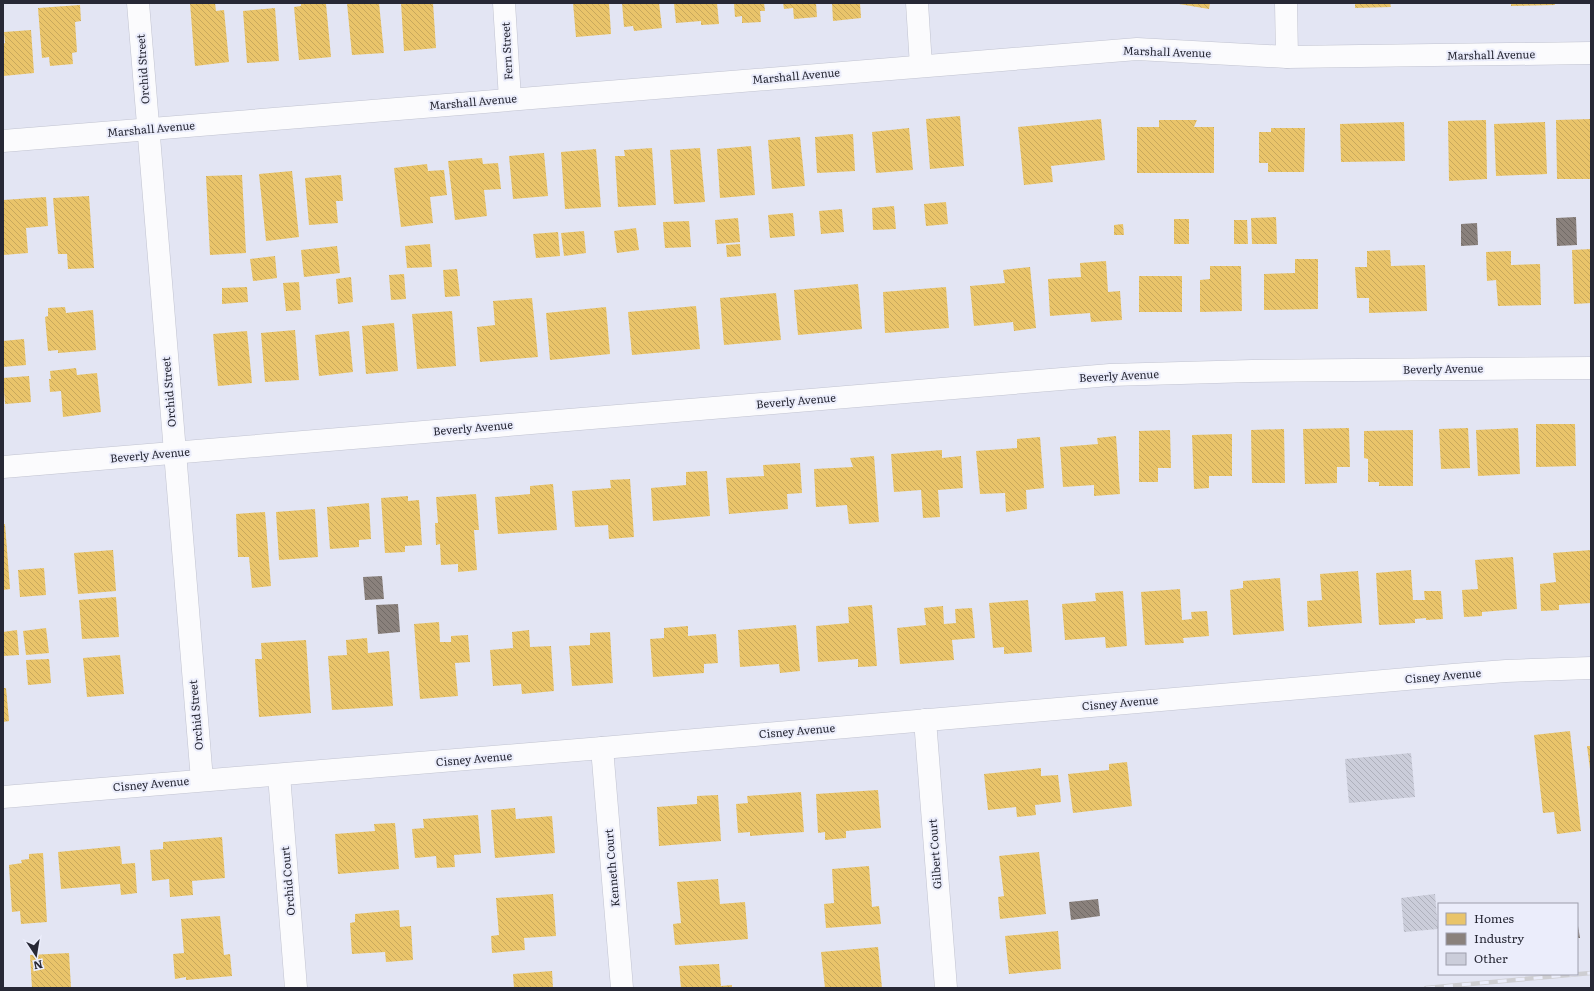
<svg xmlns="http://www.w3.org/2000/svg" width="1594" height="991" font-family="Literata,serif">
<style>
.homes{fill:url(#homes-back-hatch)}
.industry{fill:url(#industry-back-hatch)}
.building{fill:url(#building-back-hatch)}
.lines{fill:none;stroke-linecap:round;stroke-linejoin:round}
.minor-casing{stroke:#c1c3d0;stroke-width:23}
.minor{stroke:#fbfbfd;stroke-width:22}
.rail-casing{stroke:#ceced2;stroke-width:4.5}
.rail{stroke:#ebedfb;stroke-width:3;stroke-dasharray:9;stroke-linecap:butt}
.labels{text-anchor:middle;stroke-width:4;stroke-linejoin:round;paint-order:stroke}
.street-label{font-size:11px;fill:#272835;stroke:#ebedfb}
</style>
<defs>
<pattern id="homes-back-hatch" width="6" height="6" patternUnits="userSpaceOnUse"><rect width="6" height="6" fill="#e9c46a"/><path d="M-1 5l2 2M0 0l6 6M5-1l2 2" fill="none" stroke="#c8a85c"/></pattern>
<pattern id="industry-back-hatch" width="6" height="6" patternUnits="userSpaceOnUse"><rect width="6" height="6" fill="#8a817c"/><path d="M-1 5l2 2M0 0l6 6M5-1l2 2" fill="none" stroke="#716a66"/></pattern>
<pattern id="building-back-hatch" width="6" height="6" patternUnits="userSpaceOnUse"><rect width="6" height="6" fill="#cbcdda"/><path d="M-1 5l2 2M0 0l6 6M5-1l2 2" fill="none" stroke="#aeb0bc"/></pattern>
</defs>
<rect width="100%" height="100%" fill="#e3e5f3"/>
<g class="homes">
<path d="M190,3H215L216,11L224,10L229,62L195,66Z"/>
<path d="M301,3L326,4L331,57L299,60L294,7L301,6Z"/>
<path d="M347,3H379L384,53L352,55Z"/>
<path d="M401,3H433L436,48L404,51Z"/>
<path d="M573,3H609L611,34L576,37Z"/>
<path d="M622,3H659L662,28L634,31L633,26L624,27Z"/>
<path d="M674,3H717L719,24L701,25V21L676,23Z"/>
<path d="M734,3H764L765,11H760L761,22L742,23V16L735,17Z"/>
<path d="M783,3H816L817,17L794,19L793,8L784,9Z"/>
<path d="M832,3H860L861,18L833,21Z"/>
<path d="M1173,3H1210L1209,9Z"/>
<path d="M1355,3H1390L1391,7L1355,8Z"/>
<path d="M1511,3H1554L1555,5L1511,6Z"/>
<path d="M80,5L81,21L75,22L77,52L72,53L73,64L50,66L49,57L42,58L38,8Z"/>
<path d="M275,8L279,61L247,63L243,11Z"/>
<path d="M31,30L34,73L3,76V44L5,43L4,32Z"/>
<path d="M960,116L964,166L930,169L926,119Z"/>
<path d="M1101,119L1105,160L1051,166L1053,182L1024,185L1018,127Z"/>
<path d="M1591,119V179H1557L1556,120Z"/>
<path d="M1159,120H1197L1194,127H1214V173H1137V127H1159Z"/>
<path d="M1486,120L1487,179L1449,181L1448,121Z"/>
<path d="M1404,122L1405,161L1341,162L1340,124Z"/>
<path d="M1545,122L1547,174L1496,176L1494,124Z"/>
<path d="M909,128L913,170L876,173L872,132Z"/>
<path d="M1271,128H1305L1304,172H1268V163H1259V132H1271Z"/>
<path d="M853,134L855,171L817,173L815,137Z"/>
<path d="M800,137L805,186L772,189L768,140Z"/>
<path d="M751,146L755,195L720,198L717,149Z"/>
<path d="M652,148L656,205L618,207L615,156H625L624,150Z"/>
<path d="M700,148L705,202L674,204L670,150Z"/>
<path d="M596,149L601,207L565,209L561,152Z"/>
<path d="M544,153L548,196L513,199L509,156Z"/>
<path d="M482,158L483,164L498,163L501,189L484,190L487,216L455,220L448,161Z"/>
<path d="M427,164L428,171L444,170L447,195L430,197L433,223L401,227L394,168Z"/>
<path d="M292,171L299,237L266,241L259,174Z"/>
<path d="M242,175L246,253L210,255L206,176Z"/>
<path d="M341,175L343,201H336L338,223L309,225L305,178Z"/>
<path d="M89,196L94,268L68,269L67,254H58L53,198Z"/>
<path d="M46,197L48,226L26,228L28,253L3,255V200Z"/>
<path d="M946,202L948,224L926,226L924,204Z"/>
<path d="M894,206L896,229L873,230L872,208Z"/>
<path d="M842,209L844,232L821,234L819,211Z"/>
<path d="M793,213L795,236L770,238L768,215Z"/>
<path d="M1276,217L1277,244H1252L1251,218Z"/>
<path d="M738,218L740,242L717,244L715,220Z"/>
<rect x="1174" y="219" width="15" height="25"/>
<path d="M1234,220H1247L1248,244H1234Z"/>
<path d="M689,221L691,247L665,248L663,222Z"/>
<path d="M1123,224L1124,235H1114V225Z"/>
<path d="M636,228L639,250L617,253L614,231Z"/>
<path d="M584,231L586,253L564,256L561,233Z"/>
<path d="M558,232L560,256L536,258L533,234Z"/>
<path d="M430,244L432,267L407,268L405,246Z"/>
<path d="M740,244L741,256L727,257L726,245Z"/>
<path d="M337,246L340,273L304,277L301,250Z"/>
<path d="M1591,249V303L1574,304L1572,250Z"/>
<path d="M1390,250L1391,266L1425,265L1427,311L1369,313V298H1357L1355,267H1367V251Z"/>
<path d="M1511,251V265L1540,264L1541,305L1498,306L1496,280L1487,281L1486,252Z"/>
<path d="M275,256L277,278L253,281L250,259Z"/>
<path d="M1295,259H1318V309L1264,310V274L1295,273Z"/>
<path d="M1106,261L1108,292L1120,291L1122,320L1091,322L1090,313L1050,316L1048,279L1081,277L1080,263Z"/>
<path d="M1210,266H1241L1242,311L1200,312V280L1210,279Z"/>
<path d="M1030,267L1036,328L1014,331L1013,322L974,326L970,286L1005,283L1003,270Z"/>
<path d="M457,269L460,296L445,297L443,270Z"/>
<path d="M404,274L406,299L391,300L389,275Z"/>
<rect x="1139" y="276" width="43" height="36"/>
<path d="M351,277L353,302L338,304L336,279Z"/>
<path d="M299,282L301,310L286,311L283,283Z"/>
<path d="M858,284L862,329L798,335L794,290Z"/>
<path d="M247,287L248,302L222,304V288Z"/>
<path d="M946,287L949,328L885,333L883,292Z"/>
<path d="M776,293L781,340L724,345L720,298Z"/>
<path d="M532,298L538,357L480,362L477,327L495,325L493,301Z"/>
<path d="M696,306L700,349L632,355L628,312Z"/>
<path d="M65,307L66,313L93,310L96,350L58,353V350L48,351L45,317L48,316V308Z"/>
<path d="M606,307L610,354L550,360L546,313Z"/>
<path d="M452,311L456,366L417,369L412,314Z"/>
<path d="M394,323L398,371L366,374L362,326Z"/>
<path d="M295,330L299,380L265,382L261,333Z"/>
<path d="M247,331L252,383L218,386L213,334Z"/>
<path d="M349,331L353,372L319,376L315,335Z"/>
<path d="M24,339L26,365L3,367V341Z"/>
<path d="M76,368L77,375L97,373L101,412L63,417L61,391L50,392L49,379H51L50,371Z"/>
<path d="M29,376L31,402L5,404L3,378Z"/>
<path d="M1536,424H1575L1576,466L1536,467Z"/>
<path d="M1349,428L1350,467H1337V483L1305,484L1303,429Z"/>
<path d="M1468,428L1470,468L1441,469L1439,429Z"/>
<path d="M1518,428L1520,474L1478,476L1476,430Z"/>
<path d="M1284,429L1285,483H1252L1251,430Z"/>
<path d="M1170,430L1171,468H1158V482H1139V431Z"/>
<path d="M1413,430V486H1379V482H1368V459L1364,458V431Z"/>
<path d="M1232,434V476H1209V488L1194,489L1192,435Z"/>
<path d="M1116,436L1120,494L1094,496V485L1063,487L1060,447L1098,444L1097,438Z"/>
<path d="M1040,437L1044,488L1026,490L1027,509L1006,512L1005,493L980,494L976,451L1017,448V439Z"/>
<path d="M942,450V458L961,456L963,488L938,490L940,517L923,518L921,490L894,492L891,454Z"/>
<path d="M874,456L879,522L849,524L847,505L816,507L814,469L853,467L850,458Z"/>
<path d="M800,463L802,493L787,494L788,509L729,514L726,478L764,476L763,465Z"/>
<path d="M707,471L710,516L653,521L651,488L686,485V472Z"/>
<path d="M630,479L634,537L609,539L608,525L575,527L572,491L611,488L610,480Z"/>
<path d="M553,484L557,530L498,534L495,497L530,494V486Z"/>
<path d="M476,494L479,530H474L477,570L458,572V564L441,565L440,544L436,545L435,523H438L436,497Z"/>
<path d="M408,496V501L419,500L422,545L405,546V552L385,553L381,498Z"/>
<path d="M369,503L371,539L359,540V547L330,549L327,507Z"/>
<path d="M315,509L318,557L279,560L276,512Z"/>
<path d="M265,512L271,586L252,588L249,557H238L236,514Z"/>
<path d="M3,524H5L10,589L3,590Z"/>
<path d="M113,550L116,591L78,594L74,553Z"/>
<path d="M1591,550V603L1559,605V610L1541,611L1540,584L1556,582L1553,553Z"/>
<path d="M1513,557L1517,609L1482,612V616L1464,617L1462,590L1478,589L1475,560Z"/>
<path d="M44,568L46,595L20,597L18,570Z"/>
<path d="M1411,570L1413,600H1425L1424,591H1441L1443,619L1426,620V618L1415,619V623L1379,625L1376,573Z"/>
<path d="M1358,571L1362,623L1308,627L1307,601L1322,600L1320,574Z"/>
<path d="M1280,578L1284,631L1233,635L1230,590L1243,588V581Z"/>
<path d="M1180,589L1182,620L1192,619L1191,612L1207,611L1209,636L1183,638L1184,643L1145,645L1141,592Z"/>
<path d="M1123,591L1127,646L1106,648L1105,637L1065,640L1062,604L1096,601L1095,593Z"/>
<path d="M116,597L119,637L82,639L79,600Z"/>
<path d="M1028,600L1032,652L1004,654V647L993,648L989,603Z"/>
<path d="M872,605L877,666L858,667V659L818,662L816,626L849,623L848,607Z"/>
<path d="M943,606L944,624L956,623L955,609L972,608L975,638L952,640L954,660L900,664L897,628L926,625L924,608Z"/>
<path d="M439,622L440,642H451V636L468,635L470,662L455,663L458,696L420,699L414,624Z"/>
<path d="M796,625L800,671L780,673L779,664L740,667L738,630Z"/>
<path d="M688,626V636L716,634L718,663L704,664V673L653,677L650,639L664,638V628Z"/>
<path d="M46,628L49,653L26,655L23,631Z"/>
<path d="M17,630L19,655L3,656V632Z"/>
<path d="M529,630L530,647L551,646L554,691L522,694L521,684L493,686L490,650L513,648L512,632Z"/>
<path d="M610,632L613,683L572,686L569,646L590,645V633Z"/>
<path d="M367,638L368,653L389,651L393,706L332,710L328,656L347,655L346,640Z"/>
<path d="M306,640L311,713L259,717L255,659H262L261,643Z"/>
<path d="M120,655L124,694L87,697L83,658Z"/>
<path d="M49,659L51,683L28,685L26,660Z"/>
<path d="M3,688H6L9,721L3,722Z"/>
<path d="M1570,731L1581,831L1557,834L1554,812L1543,813L1534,735Z"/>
<path d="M1587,746H1591V769H1590Z"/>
<path d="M1127,762L1132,806L1073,813L1068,774L1109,770V764Z"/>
<path d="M1041,768V776L1058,775L1061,802L1035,805L1036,815L1017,817L1016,807L988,810L984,774Z"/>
<path d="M878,790L881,828L846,831V838L825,840V832L818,833L816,794Z"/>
<path d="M801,792L804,832L750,836V832L738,833L736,804L748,803L747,796Z"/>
<path d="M718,795L721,841L659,846L657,807L697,804V796Z"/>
<path d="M515,808L516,819L552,816L555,853L495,858L491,810Z"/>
<path d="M478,815L481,853L454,855L455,867L437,868L436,856L415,858L412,829L424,828L423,819Z"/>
<path d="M395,823L399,869L338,874L335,834L375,831L374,824Z"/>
<path d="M222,837L225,878L192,881L193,895L170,897L169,879L152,881L150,850L163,849V842Z"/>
<path d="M120,846L122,864L135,863L137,893L121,895L120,884L61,889L58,852Z"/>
<path d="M1039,852L1046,914L1000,919L998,897L1004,896L999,856Z"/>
<path d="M43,853L47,922L21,924L20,911L12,912L9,865L22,863L21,860L29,859V854Z"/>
<path d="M869,866L872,907L879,906L881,924L826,928L824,904L834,903L832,869Z"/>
<path d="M718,879L720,904L745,902L748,939L675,945L673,924L681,923L677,882Z"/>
<path d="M553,894L556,936L524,938L525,950L492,953L491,936L499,935L496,898Z"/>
<path d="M399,910L400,927L411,926L413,960L386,962L385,952L352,954L350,923L355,922V914Z"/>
<path d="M220,916L224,955L230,954L232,976L186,980V977L175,979L173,954L184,953L181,919Z"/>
<path d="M1058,931L1061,969L1009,974L1005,936Z"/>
<path d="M878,947L882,988H825L821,952Z"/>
<path d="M69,953L71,988H32L30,955Z"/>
<path d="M719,964L721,986L732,985V988H681L679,966Z"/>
<path d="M552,971L553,988H514L513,974Z"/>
</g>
<g class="industry">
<path d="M1576,217L1577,245L1557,246L1556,218Z"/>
<path d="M1477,223L1478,245L1461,246V224Z"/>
<path d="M382,576L384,599L365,600L363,577Z"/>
<path d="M398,604L400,632L378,634L376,605Z"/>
<path d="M1098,899L1100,916L1071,920L1069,902Z"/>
<path d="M1577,920L1580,938H1577Z"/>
</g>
<g class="building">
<path d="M1411,753L1415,797L1349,803L1345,759Z"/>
<path d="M1435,894L1438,929L1404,932L1401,898Z"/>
</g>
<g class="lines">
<g class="minor-casing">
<g id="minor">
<path d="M138,3L202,780"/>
<path d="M504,3L510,99"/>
<path d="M917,3L921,66"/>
<path d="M1286,3L1287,57"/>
<path d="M3,141L1137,49L1287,57L1591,53"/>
<path d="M3,467L1110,375L1252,371L1591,368"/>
<path d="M925,720L946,988"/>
<path d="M602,748L622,988"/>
<path d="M279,775L296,988"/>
<path d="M3,797L602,748L1453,675L1506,671L1591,668"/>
</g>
</g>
<use href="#minor" class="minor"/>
<g class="rail-casing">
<path id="rail" d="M1426,988L1591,973"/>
</g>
<use href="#rail" class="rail"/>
</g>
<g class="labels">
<g class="street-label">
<text transform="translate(507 51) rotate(-93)" y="4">Fern Street</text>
<text transform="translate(1167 52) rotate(2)" y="4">Marshall Avenue</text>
<text transform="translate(1491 55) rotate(-1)" y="4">Marshall Avenue</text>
<text transform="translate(143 69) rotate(-94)" y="4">Orchid Street</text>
<text transform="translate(796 76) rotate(-5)" y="4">Marshall Avenue</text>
<text transform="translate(473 102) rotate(-5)" y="4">Marshall Avenue</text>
<text transform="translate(151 129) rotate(-5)" y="4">Marshall Avenue</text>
<text transform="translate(1443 369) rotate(-1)" y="4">Beverly Avenue</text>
<text transform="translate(1119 376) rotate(-3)" y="4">Beverly Avenue</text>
<text transform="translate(169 392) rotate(-95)" y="4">Orchid Street</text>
<text transform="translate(796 401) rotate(-5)" y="4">Beverly Avenue</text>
<text transform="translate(473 428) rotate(-5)" y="4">Beverly Avenue</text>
<text transform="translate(150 455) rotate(-5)" y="4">Beverly Avenue</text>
<text transform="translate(1443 676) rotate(-5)" y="4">Cisney Avenue</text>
<text transform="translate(1120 703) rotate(-5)" y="4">Cisney Avenue</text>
<text transform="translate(196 715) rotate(-95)" y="4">Orchid Street</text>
<text transform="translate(797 731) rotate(-5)" y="4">Cisney Avenue</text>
<text transform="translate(474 759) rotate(-5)" y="4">Cisney Avenue</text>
<text transform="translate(151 784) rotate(-5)" y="4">Cisney Avenue</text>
<text transform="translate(935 854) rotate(-94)" y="4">Gilbert Court</text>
<text transform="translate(612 868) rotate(-95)" y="4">Kenneth Court</text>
<text transform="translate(288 881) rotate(-95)" y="4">Orchid Court</text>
</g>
</g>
<rect width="1594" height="991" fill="none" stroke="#272835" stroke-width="8"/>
<rect x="1438" y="903" width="140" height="72" fill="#ebedfb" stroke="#9d9eac"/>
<rect x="1446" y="913" width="20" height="12" fill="#e9c46a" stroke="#9d9eac"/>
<text x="1474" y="923" font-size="12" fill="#272835">Homes</text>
<rect x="1446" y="933" width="20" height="12" fill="#8a817c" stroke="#9d9eac"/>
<text x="1474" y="943" font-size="12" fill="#272835">Industry</text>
<rect x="1446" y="953" width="20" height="12" fill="#cbcdda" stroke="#9d9eac"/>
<text x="1474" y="963" font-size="12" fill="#272835">Other</text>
<g transform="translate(36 955) rotate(168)" stroke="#ebedfb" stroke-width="3" paint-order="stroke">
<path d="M0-3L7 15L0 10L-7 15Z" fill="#272835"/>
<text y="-6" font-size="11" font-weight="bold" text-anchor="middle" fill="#272835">N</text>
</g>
</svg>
